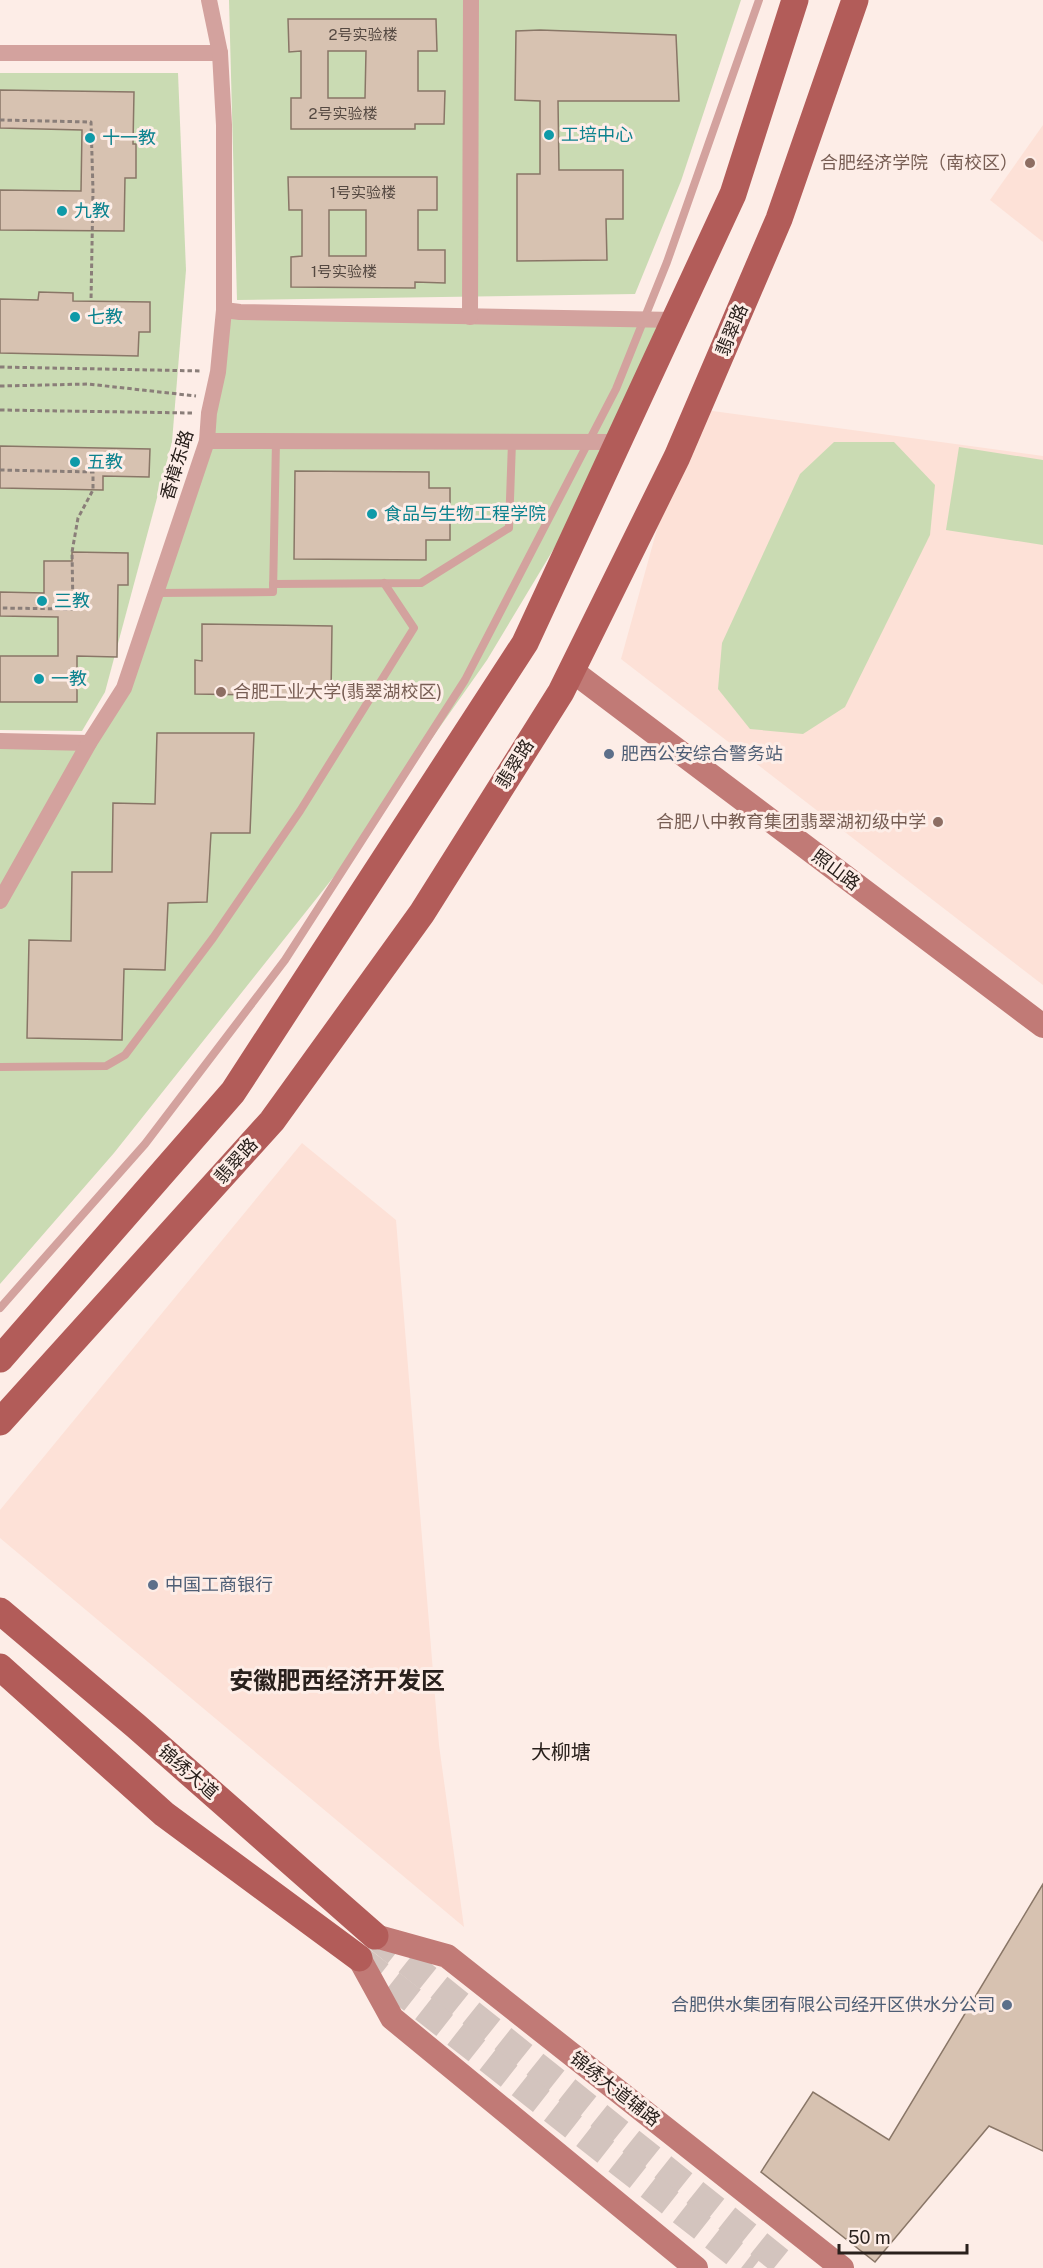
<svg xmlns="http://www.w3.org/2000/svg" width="1043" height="2268" font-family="'Public Sans','Noto Sans SC',sans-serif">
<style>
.built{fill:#fde1d7}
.green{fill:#cadbb3}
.building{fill:#d7c2b1;stroke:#897667;stroke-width:1.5;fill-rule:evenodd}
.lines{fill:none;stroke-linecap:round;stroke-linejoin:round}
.primary-tunnel{stroke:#d3c4be;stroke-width:27;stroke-dasharray:27 14;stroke-linecap:butt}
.path{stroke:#8a7e79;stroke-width:3;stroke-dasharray:4.5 3;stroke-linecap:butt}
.lane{stroke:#d3a29e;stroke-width:8}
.street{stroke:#d3a29e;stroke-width:16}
.secondary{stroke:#c17a76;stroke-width:24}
.primary{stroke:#b25c59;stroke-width:27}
.culture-dot{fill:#0f9aa8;stroke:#fdede7;stroke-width:2}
.education-dot{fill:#8d6e63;stroke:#fdede7;stroke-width:2}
.service-dot{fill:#5c6f8a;stroke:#fdede7;stroke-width:2}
.labels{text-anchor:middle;stroke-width:6;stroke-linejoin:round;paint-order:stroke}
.number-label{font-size:15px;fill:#544841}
.culture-label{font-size:18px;fill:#0d838f;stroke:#fdede7;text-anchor:start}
.education-label{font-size:18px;fill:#785e54;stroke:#fdede7;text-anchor:end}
.street-label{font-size:18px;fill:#29201c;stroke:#fdede7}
.service-label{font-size:18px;fill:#4e5e75;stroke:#fdede7;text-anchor:start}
.neighbourhood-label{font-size:20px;fill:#29201c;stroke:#fdede7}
.district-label{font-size:24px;font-weight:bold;fill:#29201c;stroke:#fdede7}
</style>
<rect width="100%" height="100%" fill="#fdede7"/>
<g class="built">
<path d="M1043,125V242L990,200Z"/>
<path d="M698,409L1043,456V985L621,659L677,457Z"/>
<path d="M302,1143L396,1220L439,1745L464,1927L0,1538V1510Z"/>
</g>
<g class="green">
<path d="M229,0H741L681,181L635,294L237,300Z"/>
<path d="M0,73H178L186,270L172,442L105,692L82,731L0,730Z"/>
<path d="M225,310L675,320L618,442L487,660L340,869L114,1153L0,1284V741L89,743L124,688L209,440Z"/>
<path d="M834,442H894L935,485L930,535L845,707L803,734L750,729L718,689L722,643L800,474Z"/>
<path d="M959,447L1043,460V545L946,530Z"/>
</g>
<g class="building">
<path d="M288,19H436L437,51H418V91H445L444,124H415V129H291V98H301V51L289,52ZM328,51H366L365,98H328Z"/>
<path d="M540,30L676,35L679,101H558L559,170H623V219H606L607,260L517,261V174H540V101L515,100L516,31Z"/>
<path d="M0,90L134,92L133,144H136V178H125L124,231L0,230V190L81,191L82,130L0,128Z"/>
<path d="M288,177H437V210H418V250H445V283L415,282V288L291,287V257L302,256V210H289ZM329,210H366V256H329Z"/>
<path d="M39,292L73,293V301L150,302V332H139L138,356L0,353V299L38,300Z"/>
<path d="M0,446L150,449L149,477L103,476V490L0,488Z"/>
<path d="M295,471L429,472V488H450V540H426V560L294,559Z"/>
<path d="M72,552L128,553V585H118L117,657L77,656V702H0V656H58V617L0,616V592L44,593V561H72Z"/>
<path d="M202,624L332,626L331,696L195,694V660L202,661Z"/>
<path d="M157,733H254L250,833H211L207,902L168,903L165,970L124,969L122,1040L27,1038L29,940L71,941L72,872H112L113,803L155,804Z"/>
<path d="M1043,1884V2151L989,2126L875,2262L761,2172L813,2092L889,2140Z"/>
</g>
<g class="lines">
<g class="primary-tunnel">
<path d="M375,1936L789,2268"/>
<path d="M359,1958L753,2268"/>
</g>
<g class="path">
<path d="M0,120L91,122L93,191L91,301"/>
<path d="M0,367L202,371"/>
<path d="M0,386L88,384L196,396"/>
<path d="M0,410L192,413"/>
<path d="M0,470L93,472V490L78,518L72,552L73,609L0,608"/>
</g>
<g class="lane">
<path d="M273,584L421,583L509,528L512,442"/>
<path d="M156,593L273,592L276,441"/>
<path d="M0,1067L106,1066L125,1055L213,938L300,811L414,628L384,583"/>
<path d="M0,1308L145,1144L285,960L465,680L616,389L667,262L759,0"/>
</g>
<g class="street">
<path d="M0,53H220"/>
<path d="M224,310L240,312L675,320"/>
<path d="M470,317L471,0"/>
<path d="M207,441L618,442"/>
<path d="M0,741L89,743"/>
<path d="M0,901L89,743L124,688L207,441L209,413L218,372L224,310V125L220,53L209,0"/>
</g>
<g class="secondary">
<path d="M571,670L1043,1026"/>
<path d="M375,1936L447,1956L842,2268"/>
<path d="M359,1958L392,2018L696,2268"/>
</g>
<g class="primary">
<path d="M0,1359L233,1092L525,643L733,194L795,0"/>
<path d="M0,1422L272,1121L422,913L561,692L677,457L779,219L855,0"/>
<path d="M0,1611L136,1726L375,1936"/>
<path d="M0,1667L164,1814L359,1958"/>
</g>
</g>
<g class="culture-dot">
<circle cx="549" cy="135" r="6"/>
<circle cx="90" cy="138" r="6"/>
<circle cx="62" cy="211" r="6"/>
<circle cx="75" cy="317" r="6"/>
<circle cx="75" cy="462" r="6"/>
<circle cx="372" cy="514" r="6"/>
<circle cx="42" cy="601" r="6"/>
<circle cx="39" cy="679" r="6"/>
</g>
<g class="education-dot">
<circle cx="1030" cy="163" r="6"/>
<circle cx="221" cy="692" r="6"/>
<circle cx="938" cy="822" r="6"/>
</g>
<g class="service-dot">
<circle cx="609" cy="754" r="6"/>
<circle cx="153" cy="1585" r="6"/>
<circle cx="1007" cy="2005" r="6"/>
</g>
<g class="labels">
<g class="number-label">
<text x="363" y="40">2号实验楼</text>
<text x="343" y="119">2号实验楼</text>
<text x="363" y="198">1号实验楼</text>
<text x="344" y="277">1号实验楼</text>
</g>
<g class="culture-label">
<text x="561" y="141">工培中心</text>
<text x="102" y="144">十一教</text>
<text x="74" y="217">九教</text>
<text x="87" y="323">七教</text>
<text x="87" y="468">五教</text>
<text x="384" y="520">食品与生物工程学院</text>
<text x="54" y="607">三教</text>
<text x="51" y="685">一教</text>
</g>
<g class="education-label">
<text x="1018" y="169">合肥经济学院（南校区）</text>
<text x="233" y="698" text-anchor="start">合肥工业大学(翡翠湖校区)</text>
<text x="926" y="828">合肥八中教育集团翡翠湖初级中学</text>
</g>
<g class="street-label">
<text transform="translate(732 330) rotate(-67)" y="6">翡翠路</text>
<text transform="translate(177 465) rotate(-73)" y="6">香樟东路</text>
<text transform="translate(515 764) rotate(-58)" y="6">翡翠路</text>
<text transform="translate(836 870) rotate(37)" y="6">照山路</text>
<text transform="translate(236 1161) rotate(-48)" y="6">翡翠路</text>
<text transform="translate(188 1772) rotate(41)" y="6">锦绣大道</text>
<text transform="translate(615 2089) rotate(38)" y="6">锦绣大道辅路</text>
</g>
<g class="service-label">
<text x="621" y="760">肥西公安综合警务站</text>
<text x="165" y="1591">中国工商银行</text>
<text x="995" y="2011" text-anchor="end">合肥供水集团有限公司经开区供水分公司</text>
</g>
<g class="neighbourhood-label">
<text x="561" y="1759">大柳塘</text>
</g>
<g class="district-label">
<text x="337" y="1689">安徽肥西经济开发区</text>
</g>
</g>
<path d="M839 2244v9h128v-9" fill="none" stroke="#29201c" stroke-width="3"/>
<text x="848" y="2244" font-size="18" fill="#29201c" stroke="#fdede7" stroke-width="4.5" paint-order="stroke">50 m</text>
</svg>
